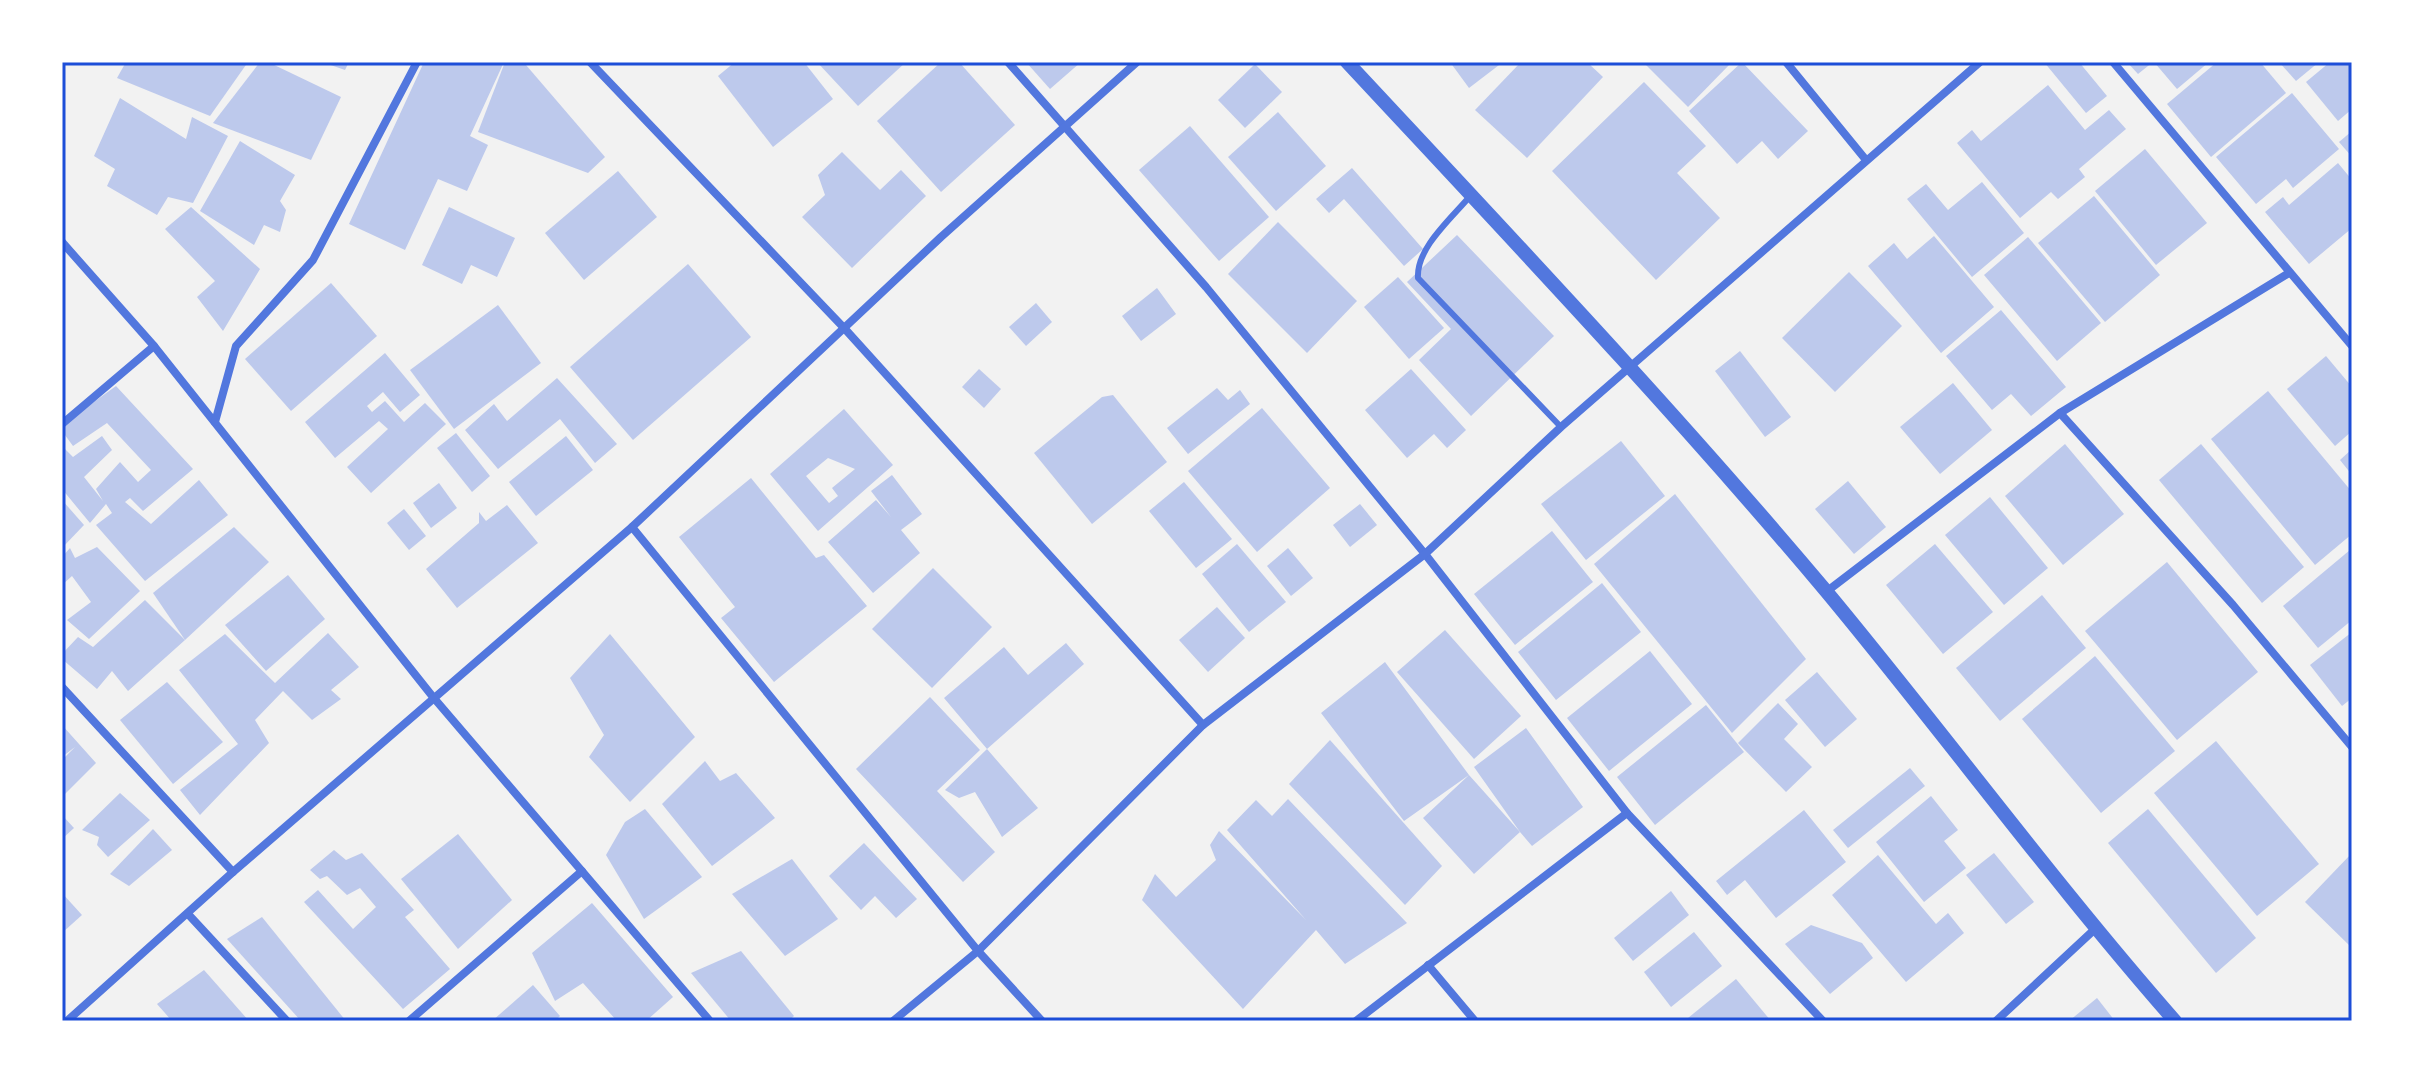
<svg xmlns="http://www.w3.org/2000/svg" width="2414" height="1083" font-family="'Crimson Pro',serif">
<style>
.building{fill:#bdc9ec;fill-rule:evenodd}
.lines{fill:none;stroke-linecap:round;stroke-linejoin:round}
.service{stroke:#5277de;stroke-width:6}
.minor{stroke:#5277de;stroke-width:8}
.tertiary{stroke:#5277de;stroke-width:14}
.neatline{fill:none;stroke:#1d4ed8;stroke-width:3}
</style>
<rect width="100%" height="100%" fill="#f2f2f2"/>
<g class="building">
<path d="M126,62H248L210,116L117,78Z"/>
<path d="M260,62H268L341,97L311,160L213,123Z"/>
<path d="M322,62H349L345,70Z"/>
<path d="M424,62H504L470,136L488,145L467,191L438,179L405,250L349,224Z"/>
<path d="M505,62L526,65L605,157L588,173L478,132Z"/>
<path d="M735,62H804L833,99L773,147L718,76Z"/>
<path d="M817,62H906L858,106Z"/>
<path d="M941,62H959L1015,125L941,192L877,121Z"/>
<path d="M1026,62H1081L1050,89Z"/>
<path d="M1450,62H1503L1469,88Z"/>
<path d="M1521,62H1587L1603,77L1527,158L1475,110Z"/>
<path d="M1643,62H1732L1688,107Z"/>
<path d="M1742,62L1808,131L1778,159L1762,141L1737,164L1689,111Z"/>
<path d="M2044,62H2079L2107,96L2086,113Z"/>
<path d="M2127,62H2153L2138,74Z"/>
<path d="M2154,62H2209L2177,89Z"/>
<path d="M2217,62H2260L2286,93L2211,157L2167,104Z"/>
<path d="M2279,62H2319L2296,81Z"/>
<path d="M2330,62H2352V109L2338,121L2306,82Z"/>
<path d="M1255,64L1282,92L1245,128L1218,100Z"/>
<path d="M1644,82L1706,146L1677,173L1720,218L1656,280L1552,171Z"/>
<path d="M2048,85L2085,130L2109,110L2126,129L2079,169L2085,177L2058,199L2051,192L2020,218L1957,143L1972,130L1981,141Z"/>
<path d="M2292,93L2339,149L2293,188L2286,179L2256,204L2216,157Z"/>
<path d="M120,98L186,139L192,117L228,136L193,203L168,197L157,215L107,186L115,169L94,156Z"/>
<path d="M1278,112L1326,166L1276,211L1228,157Z"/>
<path d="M1190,126L1269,217L1219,261L1139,170Z"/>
<path d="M2352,131V157L2339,142Z"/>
<path d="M240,141L295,175L280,201L286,210L280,232L264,225L254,245L200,211Z"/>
<path d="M2145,149L2207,223L2156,265L2095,191Z"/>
<path d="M842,152L880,190L901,170L926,196L852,268L802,217L825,195L818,175Z"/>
<path d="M2338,163L2352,180V228L2309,264L2265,212L2283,197L2289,205Z"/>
<path d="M1352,168L1423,249L1404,266L1344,199L1329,213L1316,199Z"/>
<path d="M618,171L657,217L584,280L545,233Z"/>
<path d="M1982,182L2024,233L1972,277L1907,199L1926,184L1948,210Z"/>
<path d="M2094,196L2160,275L2105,322L2038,243Z"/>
<path d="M191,207L260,269L223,331L197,297L215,281L165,229Z"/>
<path d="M449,207L515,238L497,277L471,265L462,284L422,265Z"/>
<path d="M1278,222L1357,301L1307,353L1228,274Z"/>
<path d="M1457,235L1554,336L1471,416L1419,360L1451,329L1407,282Z"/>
<path d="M1934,236L1994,307L1941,353L1868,266L1894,243L1907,259Z"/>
<path d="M2028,237L2101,323L2057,361L1984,275Z"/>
<path d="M688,264L751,337L633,440L570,367Z"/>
<path d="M1849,272L1902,326L1835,392L1782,338Z"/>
<path d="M1398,277L1444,328L1409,359L1364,307Z"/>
<path d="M331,283L377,336L291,411L245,359Z"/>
<path d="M1157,288L1176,314L1141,341L1122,316Z"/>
<path d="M1036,303L1052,322L1026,346L1009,327Z"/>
<path d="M498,305L541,363L454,429L410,370Z"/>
<path d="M2001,310L2066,387L2031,416L2011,394L1992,410L1946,356Z"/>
<path d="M1740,351L1791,417L1765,437L1715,371Z"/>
<path d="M385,353L420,395L400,412L383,392L367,406L372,412L385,401L404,422L425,403L446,424L371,493L347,467L388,429L379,421L335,458L305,422Z"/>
<path d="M2326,356L2352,387V431L2335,446L2287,389Z"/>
<path d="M979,369L1001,389L984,408L962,387Z"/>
<path d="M1411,369L1466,430L1447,448L1434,434L1407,458L1365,410Z"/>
<path d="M557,378L617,444L595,463L560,419L498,469L465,430L494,404L507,421Z"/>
<path d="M1953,383L1992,430L1940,474L1900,427Z"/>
<path d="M116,386L193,469L143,511L130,498L125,502L151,524L199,480L228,515L145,581L96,525L112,513L106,504L90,523L62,489V446L73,457L102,436L112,450L84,477L103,501L96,489L120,462L138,482L151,470L107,423L73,446L62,431V425Z"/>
<path d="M1217,388L1228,400L1240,390L1250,404L1188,454L1167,428Z"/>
<path d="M2268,391L2352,492V534L2315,565L2211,439Z"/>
<path d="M1113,395L1167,462L1092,524L1034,453L1102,397Z"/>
<path d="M1262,408L1330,488L1257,552L1188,471Z"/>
<path d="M844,409L893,465L818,531L770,474ZM828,458L855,469L832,488L838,496L829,503L806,476Z"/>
<path d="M456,433L490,476L472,492L437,448Z"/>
<path d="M566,436L593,470L536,516L509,482Z"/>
<path d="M1621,441L1665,496L1586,560L1541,504Z"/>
<path d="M2065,444L2124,514L2063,565L2005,496Z"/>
<path d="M2201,444L2304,567L2262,603L2159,480Z"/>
<path d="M2352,449V475L2340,460Z"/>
<path d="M892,475L922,514L901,530L920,553L873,593L828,542L876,500L891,517L871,491Z"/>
<path d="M751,478L816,558L824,555L867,606L774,682L721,618L735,607L679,537Z"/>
<path d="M1848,481L1886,527L1854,554L1815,509Z"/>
<path d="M1184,482L1232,539L1196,568L1149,511Z"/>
<path d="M439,483L457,508L431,528L413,503Z"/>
<path d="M1675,494L1806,659L1732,733L1594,564Z"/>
<path d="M1990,497L2048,568L2004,605L1945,535Z"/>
<path d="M62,500L84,525L62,548Z"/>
<path d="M1360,504L1377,525L1350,547L1333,525Z"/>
<path d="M507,505L538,543L457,608L426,569L479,523V512L486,521Z"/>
<path d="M404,509L426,536L409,550L387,523Z"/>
<path d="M234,527L269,562L185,640L153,593Z"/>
<path d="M1552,531L1593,582L1515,645L1474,594Z"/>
<path d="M1237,544L1286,602L1249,632L1202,574Z"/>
<path d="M1935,544L1993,612L1943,654L1886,585Z"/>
<path d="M97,547L140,591L89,639L67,620L91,602L72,576L62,585V557L70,548L75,558Z"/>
<path d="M1288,548L1313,578L1291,596L1267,566Z"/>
<path d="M2350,550L2352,620L2318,648L2283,606Z"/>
<path d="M2167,562L2258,672L2177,740L2085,631Z"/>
<path d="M933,568L992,627L932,688L872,629Z"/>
<path d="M288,575L325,619L266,671L225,625Z"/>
<path d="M1602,583L1641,632L1556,700L1518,652Z"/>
<path d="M2042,595L2086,648L2000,721L1956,668Z"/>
<path d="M145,600L185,640L128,691L112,671L97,689L62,659V654L78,637L93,647Z"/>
<path d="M1217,607L1245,638L1208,672L1179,640Z"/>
<path d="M1445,630L1521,716L1474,759L1397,672Z"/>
<path d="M2352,632V698L2342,706L2310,665Z"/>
<path d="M328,633L359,667L331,690L341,699L312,720L283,691L255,720L269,743L200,815L180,790L238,744L179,670L225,634L275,683Z"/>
<path d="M610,634L695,737L630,802L589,757L604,735L570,678Z"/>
<path d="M1066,643L1084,664L987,749L1038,808L1002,837L975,792L959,798L945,790L987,749L944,698L1004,647L1028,675Z"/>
<path d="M1650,651L1692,704L1609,771L1567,718Z"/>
<path d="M2095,656L2175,751L2101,813L2022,719Z"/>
<path d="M1385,662L1469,775L1520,832L1474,767L1526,728L1583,807L1532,846L1520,832L1474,874L1423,818L1469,775L1404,821L1321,713Z"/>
<path d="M1817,672L1857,719L1825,747L1785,700Z"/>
<path d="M167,682L223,742L173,784L120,720Z"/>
<path d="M930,697L980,750L937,791L995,852L963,882L856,769Z"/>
<path d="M1778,703L1798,724L1784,739L1812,767L1786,792L1738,743Z"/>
<path d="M1706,705L1744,752L1655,825L1617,777Z"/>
<path d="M62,725L96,763L62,797V760L75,747L62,757Z"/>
<path d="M1330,740L1442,866L1405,905L1289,784Z"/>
<path d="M2216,741L2319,864L2257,916L2154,793Z"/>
<path d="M705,761L720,781L736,773L775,818L712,866L662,804Z"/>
<path d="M1910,768L1925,786L1848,848L1833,830Z"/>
<path d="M120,793L150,820L108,857L97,845L99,837L82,830Z"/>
<path d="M1931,796L1958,830L1944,841L1966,868L1924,902L1876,842Z"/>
<path d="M1288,799L1407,923L1345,964L1316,930L1243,1009L1142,900L1155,874L1176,897L1216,860L1210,845L1219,831L1306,920L1227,830L1256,800L1272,816Z"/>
<path d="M645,809L702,877L644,919L606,855L625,822Z"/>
<path d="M2148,809L2256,938L2216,973L2108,843Z"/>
<path d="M1804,810L1846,862L1776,918L1745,880L1727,895L1716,881Z"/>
<path d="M62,815L74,828L62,839Z"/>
<path d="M153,829L172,850L129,886L110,874Z"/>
<path d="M458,834L512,900L458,949L401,879Z"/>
<path d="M864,843L917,899L896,918L875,896L861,910L829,876Z"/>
<path d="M334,850L346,860L362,853L414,910L405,917L450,969L403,1009L304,902L318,890L353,929L376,907L360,888L347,895L327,876L320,879L310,870Z"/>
<path d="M1994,853L2034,902L2006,924L1966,875Z"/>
<path d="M2352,853V948L2305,902Z"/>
<path d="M1878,855L1936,924L1948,913L1964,933L1906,982L1832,895Z"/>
<path d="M792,859L838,919L785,956L732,894Z"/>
<path d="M1671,891L1689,915L1633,961L1614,938Z"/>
<path d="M62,893L82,915L62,933Z"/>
<path d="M592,903L673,997L646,1021H617L583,983L555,1001L532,953Z"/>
<path d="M262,917L346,1021H301L227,939Z"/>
<path d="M1811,925L1862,943L1873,958L1830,994L1785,944Z"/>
<path d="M1694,932L1722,966L1671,1007L1644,972Z"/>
<path d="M741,951L794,1016L789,1021H731L691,973Z"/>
<path d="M204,970L249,1021H172L157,1004Z"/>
<path d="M1736,979L1771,1021H1690L1688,1018Z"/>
<path d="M533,985L560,1016L555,1021H492Z"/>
<path d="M2097,998L2115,1021H2069Z"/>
</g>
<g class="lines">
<path class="service" d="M1471,195C1452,218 1416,248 1418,278L1561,427"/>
<g class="minor">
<path d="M590,62L845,329L1203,725"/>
<path d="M1008,62L1206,287L1425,554L1627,813L1823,1021"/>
<path d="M1786,62L1866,160"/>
<path d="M2113,62L2352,346"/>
<path d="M62,242L154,346L433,697L710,1021"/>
<path d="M2060,413L2233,605L2352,747"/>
<path d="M215,422L236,346L313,260L417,62"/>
<path d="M62,424L154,346"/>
<path d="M632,527L978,951L1042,1021"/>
<path d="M1826,592L2060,413L2289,273"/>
<path d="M62,687L233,872"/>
<path d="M188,914L287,1021"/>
<path d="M1428,965L1475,1021"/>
<path d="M67,1021L233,872L632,527L941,237L1137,62"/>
<path d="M409,1021L582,871"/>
<path d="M893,1021L978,951L1203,725L1425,554L1561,427L1980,62"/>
<path d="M1356,1021L1627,813"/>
<path d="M1996,1021L2095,929"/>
</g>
<path class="tertiary" d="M1347,62C1509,236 1673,409 1826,591C1944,733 2053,882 2175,1021"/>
</g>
<rect width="2414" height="1083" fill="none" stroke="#ffffff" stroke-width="128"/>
<rect x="64" y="64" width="2286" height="955" class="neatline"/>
</svg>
